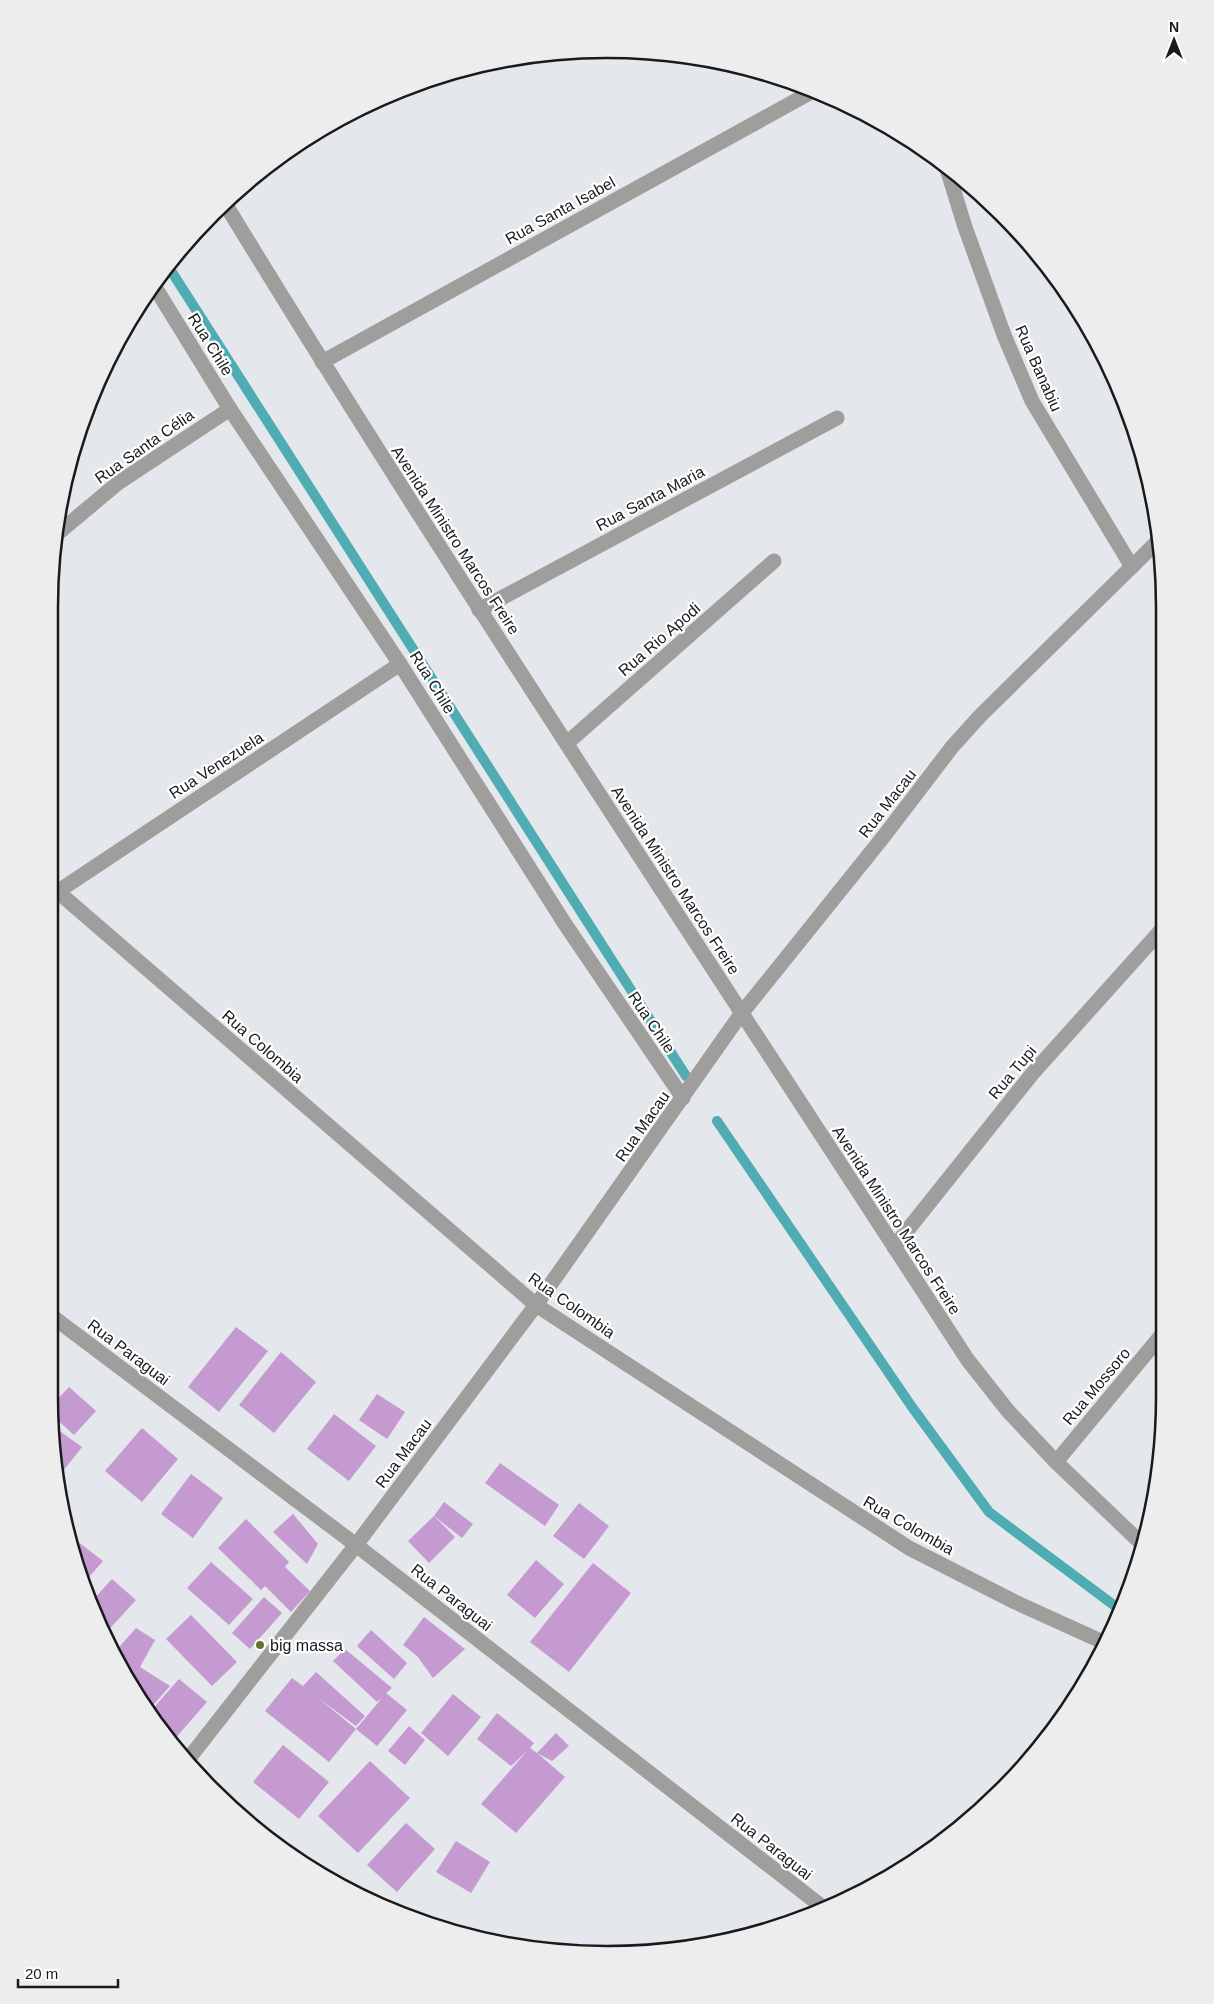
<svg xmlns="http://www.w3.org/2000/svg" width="1214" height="2004" font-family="Helvetica,sans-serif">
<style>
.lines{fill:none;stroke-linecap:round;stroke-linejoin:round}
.stream{stroke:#4facb3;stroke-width:10}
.building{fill:#c49ad1}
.street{stroke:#a09d9d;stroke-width:15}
.poi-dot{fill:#637523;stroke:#fff;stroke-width:2}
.labels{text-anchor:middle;stroke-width:4.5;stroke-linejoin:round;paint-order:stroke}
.street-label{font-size:16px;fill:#191a1b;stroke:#fff}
.poi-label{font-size:16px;fill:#191a1b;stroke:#fff;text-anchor:start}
.rim{fill:none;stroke:#191a1b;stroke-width:2.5}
</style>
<rect width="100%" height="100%" fill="#e4e7eb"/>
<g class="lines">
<g class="stream">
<path d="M168,266L686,1076"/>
<path d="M717,1121L912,1407L989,1512L1119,1609"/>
</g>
</g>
<g class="building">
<path d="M236,1327L268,1351L219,1412L188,1387Z"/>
<path d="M281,1352L316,1382L274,1433L239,1405Z"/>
<path d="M69,1387L96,1411L74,1435L53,1416V1404Z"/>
<path d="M377,1394L405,1412L387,1439L359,1420Z"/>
<path d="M334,1414L376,1446L349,1481L307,1449Z"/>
<path d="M54,1427L82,1447L56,1480L54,1470Z"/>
<path d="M142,1428L178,1459L142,1502L105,1471Z"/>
<path d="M500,1463L559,1505L545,1526L485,1483Z"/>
<path d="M191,1474L223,1498L193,1538L161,1514Z"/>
<path d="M444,1502L473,1524L462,1538L434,1516Z"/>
<path d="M579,1503L609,1526L584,1559L553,1536Z"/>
<path d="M293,1514L318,1544L307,1564L273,1532Z"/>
<path d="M434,1516L455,1537L429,1563L408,1541Z"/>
<path d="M246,1519L289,1562L285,1567L310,1591L291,1612L265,1586L261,1590L218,1548Z"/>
<path d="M77,1541L103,1561L82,1585L72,1548Z"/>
<path d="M536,1560L564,1584L535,1618L507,1595Z"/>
<path d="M211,1562L253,1599L229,1625L187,1588Z"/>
<path d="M593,1563L631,1593L569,1672L530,1642Z"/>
<path d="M112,1579L136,1600L103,1636L90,1603Z"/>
<path d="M264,1597L282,1613L250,1649L232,1633Z"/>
<path d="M191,1615L237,1662L212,1686L166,1639Z"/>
<path d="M424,1617L465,1649L433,1678L417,1656L403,1645Z"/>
<path d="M136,1628L155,1640L140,1667L170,1686L148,1711L113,1654Z"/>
<path d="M371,1630L407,1663L394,1679L357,1646Z"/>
<path d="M345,1649L392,1688L386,1693L407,1710L377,1746L356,1729L382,1698L377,1702L333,1661Z"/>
<path d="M316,1672L365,1716L356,1726L317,1697L356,1729L329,1762L265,1711L292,1678L303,1686Z"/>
<path d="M179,1679L207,1702L173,1741L159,1728L149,1713Z"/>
<path d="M453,1694L481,1717L448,1756L421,1733Z"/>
<path d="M497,1713L534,1743L530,1748L537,1753L556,1733L569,1746L552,1761L537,1753L565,1777L516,1833L481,1804L527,1751L511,1766L477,1739Z"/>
<path d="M409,1726L425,1740L405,1765L388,1751Z"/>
<path d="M283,1745L329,1782L299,1819L253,1782Z"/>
<path d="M370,1761L410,1798L358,1853L318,1816Z"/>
<path d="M406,1823L435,1849L397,1892L367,1865Z"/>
<path d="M456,1841L490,1862L471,1893L436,1872Z"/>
</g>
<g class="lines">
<g class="street">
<path d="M947,169L965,227L1004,335L1032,401L1132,567"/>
<path d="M224,202C463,593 718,974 967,1359L1008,1411L1056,1462L1142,1544"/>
<path d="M153,284L230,409L400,664L565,924L683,1098"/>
<path d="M322,362L815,90"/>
<path d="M57,534L118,483L230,409"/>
<path d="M479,610L837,418"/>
<path d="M567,743L774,561"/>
<path d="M57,891L536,1305L909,1548L1015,1602L1103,1642"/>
<path d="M51,896L400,664"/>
<path d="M894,1247L1032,1074L1164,927"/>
<path d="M53,1317L356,1545L825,1909"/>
<path d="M1056,1462L1164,1332"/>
<path d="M186,1762L356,1545L536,1305L741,1014L884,836L952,747L980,716L1159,540"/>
</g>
</g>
<circle class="poi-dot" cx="260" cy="1645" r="5"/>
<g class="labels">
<g class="street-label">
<text transform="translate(560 210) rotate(-29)" y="6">Rua Santa Isabel</text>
<text transform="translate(211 344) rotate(58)" y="6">Rua Chile</text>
<text transform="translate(1039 368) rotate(66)" y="6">Rua Banabiu</text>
<text transform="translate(144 446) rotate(-35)" y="6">Rua Santa Célia</text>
<text transform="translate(650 498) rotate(-28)" y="6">Rua Santa Maria</text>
<text transform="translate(456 540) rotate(57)" y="6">Avenida Ministro Marcos Freire</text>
<text transform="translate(659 639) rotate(-41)" y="6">Rua Rio Apodi</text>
<text transform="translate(433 682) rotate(58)" y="6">Rua Chile</text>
<text transform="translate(216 765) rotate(-33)" y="6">Rua Venezuela</text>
<text transform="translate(887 803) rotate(-52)" y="6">Rua Macau</text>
<text transform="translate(676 880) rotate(57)" y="6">Avenida Ministro Marcos Freire</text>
<text transform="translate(652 1022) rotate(56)" y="6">Rua Chile</text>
<text transform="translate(263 1046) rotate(41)" y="6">Rua Colombia</text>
<text transform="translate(1012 1072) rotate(-50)" y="6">Rua Tupi</text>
<text transform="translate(642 1126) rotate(-55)" y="6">Rua Macau</text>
<text transform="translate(897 1220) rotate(57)" y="6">Avenida Ministro Marcos Freire</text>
<text transform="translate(572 1305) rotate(35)" y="6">Rua Colombia</text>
<text transform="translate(129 1352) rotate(37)" y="6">Rua Paraguai</text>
<text transform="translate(1096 1386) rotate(-50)" y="6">Rua Mossoro</text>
<text transform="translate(403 1453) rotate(-53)" y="6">Rua Macau</text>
<text transform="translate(909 1525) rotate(30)" y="6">Rua Colombia</text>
<text transform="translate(452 1597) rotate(38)" y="6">Rua Paraguai</text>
<text transform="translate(772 1846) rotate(38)" y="6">Rua Paraguai</text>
</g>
<g class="poi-label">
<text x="270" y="1651">big massa</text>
</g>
</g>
<path d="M0 0H1214V2004H0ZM607 58H607A549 549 0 0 1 1156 607V1397A549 549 0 0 1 607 1946H607A549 549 0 0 1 58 1397V607A549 549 0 0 1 607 58Z" fill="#ededed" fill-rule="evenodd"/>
<path class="rim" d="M607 58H607A549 549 0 0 1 1156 607V1397A549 549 0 0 1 607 1946H607A549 549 0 0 1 58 1397V607A549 549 0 0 1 607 58Z"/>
<g transform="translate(1174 40)" stroke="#ffffff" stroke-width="4" paint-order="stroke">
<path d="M0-4L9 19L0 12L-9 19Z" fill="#191a1b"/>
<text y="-8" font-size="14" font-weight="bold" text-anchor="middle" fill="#191a1b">N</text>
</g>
<path d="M18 1979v8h100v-8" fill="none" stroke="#191a1b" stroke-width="2.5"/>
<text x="25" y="1979" font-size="15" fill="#191a1b" stroke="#ffffff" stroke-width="4" paint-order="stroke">20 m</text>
</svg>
